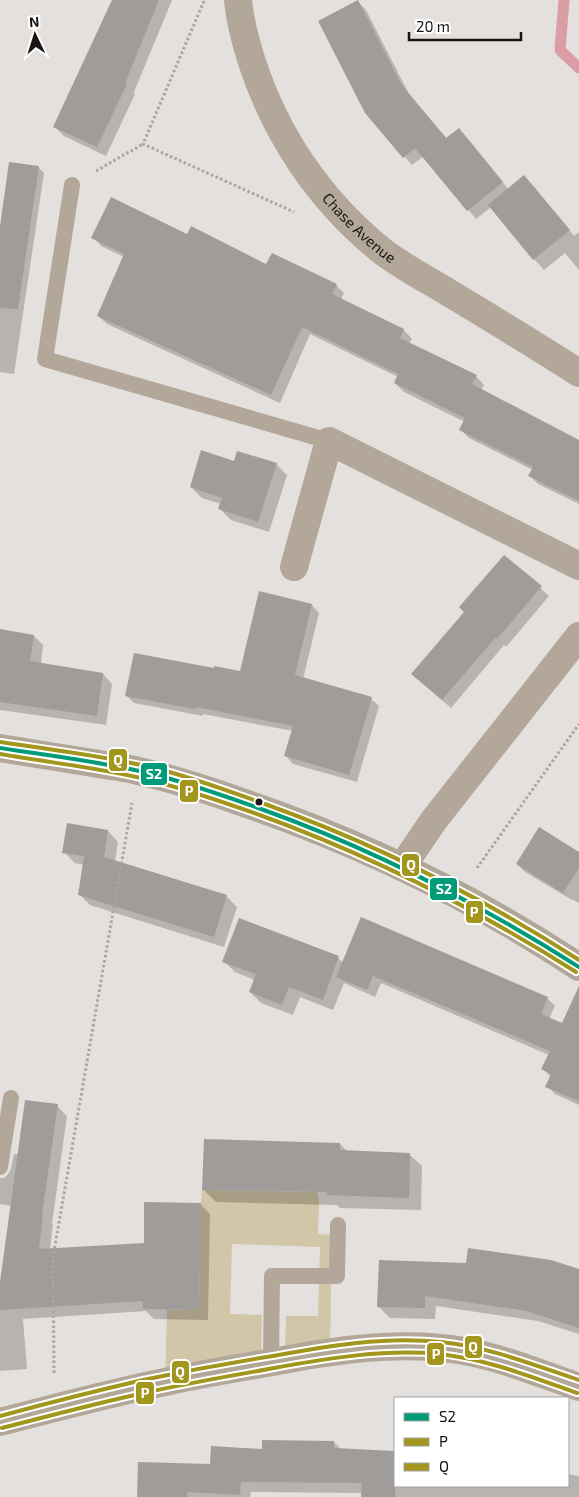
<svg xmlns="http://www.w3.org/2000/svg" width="579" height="1497" font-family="'Exo 2',sans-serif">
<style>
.green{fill:#d1c6a7}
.shadow{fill:#0003}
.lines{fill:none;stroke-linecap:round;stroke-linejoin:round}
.stream{stroke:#da9da6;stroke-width:11}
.building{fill:#a09c9a}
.path{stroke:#ada49c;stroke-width:3;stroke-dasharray:2.5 2.5;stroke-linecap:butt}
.service{stroke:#b3a799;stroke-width:16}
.minor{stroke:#b3a799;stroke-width:28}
.tertiary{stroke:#b3a799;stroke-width:28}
.trunk{stroke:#b1a698;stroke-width:28}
.bus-1-casing{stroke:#fff;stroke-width:8}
.bus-2-casing{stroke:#fff;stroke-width:8}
.bus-3-casing{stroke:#fff;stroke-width:8}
.bus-1{stroke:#009b79;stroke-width:4}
.bus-2{stroke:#a2961c;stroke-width:4}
.bus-3{stroke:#a2961c;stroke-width:4}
.bus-dot{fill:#181514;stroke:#fff;stroke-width:2}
.labels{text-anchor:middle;stroke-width:4.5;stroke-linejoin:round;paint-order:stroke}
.street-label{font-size:15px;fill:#181514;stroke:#fff}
.line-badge{stroke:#fff;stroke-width:2}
.badge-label{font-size:14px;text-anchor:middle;font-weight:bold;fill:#fff}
</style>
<rect width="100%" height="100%" fill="#e4e0dd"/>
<path class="green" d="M202,1190L317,1192L319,1202L318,1234L332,1235L330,1351L285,1359L286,1316H318L320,1247L232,1244L230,1314L262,1315L261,1363L165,1382L167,1310H199L201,1203Z"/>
<g class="shadow">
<path d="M113,0H172L134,92L135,94L106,156L64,136L55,127Z"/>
<path d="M358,2L366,10L409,94L447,139L467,138L509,190L524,177L535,188L574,236L579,232V270L565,253L544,270L534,259L491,207L476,219L424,156L412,165L366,112Z"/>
<path d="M38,167L44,173L14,374L0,372V235Z"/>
<path d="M188,236L267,266L336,285L344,293L341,300L404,330L412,339L409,344L476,376L484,385L481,390L579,454V504L538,484L530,476L533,470L469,438L461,430L465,422L404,392L395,383L398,377L310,334L280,403L107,324L98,316L124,257L101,246L93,237Z"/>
<path d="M276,464L287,475L269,532L231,520L220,509L221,504L202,498L191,487Z"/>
<path d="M504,556L549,596L506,647L504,645L451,708L421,682L466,612Z"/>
<path d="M312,605L319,613L303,679L371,699L379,706L357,782L293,764L286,756L293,731L203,714V716L134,703L127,696L241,673Z"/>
<path d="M0,631L34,636L43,645L41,664L103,674L112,684L106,725L0,710Z"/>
<path d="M108,831L118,842L115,862L226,896L237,907L224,947L90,905L79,894L84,865L75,863L64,852Z"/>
<path d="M579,853V903L572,899V900L525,872L517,864Z"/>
<path d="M338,958L343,963L547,998L555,1006L549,1019L579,1032V1105L555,1094L547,1086L551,1077L543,1069L549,1055L381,983L375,997L344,983L333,1010L300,997L293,1015L261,1003L250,992L255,980L235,972L224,961Z"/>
<path d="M57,1106L67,1116L52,1224L53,1225L50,1249L145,1244L200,1204L210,1214L208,1320L154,1319L146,1311L23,1319L27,1369L0,1371V1289L12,1206L0,1204V1178H4L8,1174L11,1169L14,1154H19Z"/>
<path d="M340,1144L347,1151L409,1154L422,1166L421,1210L340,1208L337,1205L216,1202L203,1189Z"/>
<path d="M380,1261L579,1271V1334L538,1321L436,1306L435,1319L390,1318L379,1307Z"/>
<path d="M334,1442L342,1450L395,1452V1486H568V1474L579,1476V1497H362V1493L251,1492L250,1497H139L211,1465L263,1450Z"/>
</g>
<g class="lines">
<path class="stream" d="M564,0L560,50L579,68"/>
</g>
<g class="building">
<path d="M112,0H159L125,83L127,84L97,147L53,127Z"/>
<path d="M358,0L401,84L446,138L459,128L503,182L467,211L415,148L403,158L365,113L318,21Z"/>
<path d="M9,162L39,166L18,309L0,308V226Z"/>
<path d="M524,175L570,230L533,260L488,205Z"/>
<path d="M111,197L187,234L191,226L266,264L272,253L337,284L332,294L404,329L400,338L477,375L472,384L579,440V501L528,476L533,467L459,430L465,418L394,383L398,374L302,327L271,395L97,316L124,254L91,238Z"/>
<path d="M201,450L234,461L237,451L277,463L258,522L218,509L222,498L190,487Z"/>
<path d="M504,555L542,586L497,639L495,638L442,700L411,674L464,612L459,607Z"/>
<path d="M259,591L312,604L295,675L372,697L349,775L284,756L293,726L196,707L195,709L125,696L134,653L214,668V666L240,671Z"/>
<path d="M0,629L34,635L30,661L103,673L97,716L0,702Z"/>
<path d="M67,823L108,830L104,857L227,895L214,937L78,895L84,856L62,853Z"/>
<path d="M539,827L579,852V868L563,893L516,864Z"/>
<path d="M361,917L548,997L541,1014L562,1023L579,986V1101L545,1087L551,1074L541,1069L550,1051L373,976L367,990L336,977Z"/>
<path d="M239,918L339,956L323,1000L289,987L282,1005L249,992L256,974L222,962Z"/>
<path d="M25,1100L58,1104L42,1214H43L39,1249L144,1243V1202L201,1203L199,1310L143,1309V1301L0,1310V1282Z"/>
<path d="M204,1139L340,1143V1150L410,1153L409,1198L326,1195L327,1192L202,1190Z"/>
<path d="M468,1248L551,1260L579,1269V1328L526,1311L425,1296V1308L377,1307L379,1260L466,1263Z"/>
<path d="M262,1440L334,1441V1448L395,1451V1497H361L362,1483L241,1482L240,1495L187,1492V1497H137L138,1462L210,1464L211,1446L262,1449Z"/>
</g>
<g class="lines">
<g class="path">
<path d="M204,1L143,144L294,212"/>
<path d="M96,171L143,144"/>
<path d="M477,868L579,724"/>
<path d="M54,1373L53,1257L132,803"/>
</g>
<g class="service">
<path d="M72,185L45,359L329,441"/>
<path d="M0,1167L11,1098"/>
<path d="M271,1362L272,1276H337L338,1225"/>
</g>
<g class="minor">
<path id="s1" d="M238,0C240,20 245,40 251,59C275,135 320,201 382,251C400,265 426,279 446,291C491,318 535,345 579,373"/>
<path d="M294,567L329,441L579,566"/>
<path d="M402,867L434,820L579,636"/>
</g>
<path class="tertiary" d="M0,1422C55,1408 110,1393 165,1382C201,1374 237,1368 273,1362C335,1350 400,1340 464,1351C503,1358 541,1374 579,1387"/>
<path class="trunk" d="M0,748C31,753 62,758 93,763C108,766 124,767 138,771C175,779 211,791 247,804C364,844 476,899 579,967"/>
<g class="bus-1-casing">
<path id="bus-1" d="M0,748C51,756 103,762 153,774C190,784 225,796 261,809C373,849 478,903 579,967"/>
</g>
<g class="bus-2-casing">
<g id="bus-2">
<path d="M0,754C51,763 103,768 153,781C188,790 223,802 257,814C370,855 475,908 576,972"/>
<path d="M2,1428C49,1416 97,1403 144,1393C188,1383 231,1376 274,1368C329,1358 384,1349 439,1354C487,1359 532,1377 577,1393"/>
</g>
</g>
<g class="bus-3-casing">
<g id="bus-3">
<path d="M1,742C52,750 104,756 154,768C192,777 228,791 265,804C376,844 480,896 579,960"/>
<path d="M0,1416C48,1403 95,1391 143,1380C186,1371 229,1363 273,1356C328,1346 385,1336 441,1342C489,1347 534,1365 579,1380"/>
</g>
</g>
<use href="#bus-1" class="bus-1"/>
<use href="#bus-2" class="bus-2"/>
<use href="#bus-3" class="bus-3"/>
</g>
<circle class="bus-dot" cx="259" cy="802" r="4.5"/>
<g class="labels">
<g class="street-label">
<text dy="5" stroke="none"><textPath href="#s1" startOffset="264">Chase Avenue</textPath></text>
</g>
</g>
<g class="line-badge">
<rect x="108" y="748" width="20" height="24" rx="5" fill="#a2961c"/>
<rect x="140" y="762" width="28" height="24" rx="5" fill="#009b79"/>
<rect x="179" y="779" width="20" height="24" rx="5" fill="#a2961c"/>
<rect x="401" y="853" width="19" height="24" rx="5" fill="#a2961c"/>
<rect x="429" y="877" width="29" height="24" rx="5" fill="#009b79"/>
<rect x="465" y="900" width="19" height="24" rx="5" fill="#a2961c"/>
<rect x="464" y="1335" width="19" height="24" rx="5" fill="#a2961c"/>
<rect x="426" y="1342" width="19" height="24" rx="5" fill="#a2961c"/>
<rect x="171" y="1360" width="19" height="24" rx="5" fill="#a2961c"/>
<rect x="135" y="1381" width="20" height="24" rx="5" fill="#a2961c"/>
</g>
<g class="badge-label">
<text x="118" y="765">Q</text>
<text x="154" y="779">S2</text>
<text x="189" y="796">P</text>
<text x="411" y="870">Q</text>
<text x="444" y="894">S2</text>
<text x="474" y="917">P</text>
<text x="473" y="1352">Q</text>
<text x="436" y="1359">P</text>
<text x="180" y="1377">Q</text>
<text x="145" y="1398">P</text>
</g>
<rect x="394" y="1397" width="175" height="90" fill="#ffffff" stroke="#a3a1a1"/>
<rect x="404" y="1413" width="25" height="8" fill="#009b79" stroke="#a3a1a1"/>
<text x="439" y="1422" font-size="15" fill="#181514">S2</text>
<rect x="404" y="1438" width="25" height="8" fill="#a2961c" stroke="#a3a1a1"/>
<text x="439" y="1447" font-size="15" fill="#181514">P</text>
<rect x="404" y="1463" width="25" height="8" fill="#a2961c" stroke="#a3a1a1"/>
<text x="439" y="1472" font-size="15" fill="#181514">Q</text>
<g transform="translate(35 35) rotate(356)" stroke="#ffffff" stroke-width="4" paint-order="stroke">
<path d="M0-4L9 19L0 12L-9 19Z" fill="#181514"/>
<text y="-8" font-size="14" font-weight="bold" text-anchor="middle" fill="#181514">N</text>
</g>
<path d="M409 32v8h112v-8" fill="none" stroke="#181514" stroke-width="2.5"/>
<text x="416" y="32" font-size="15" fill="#181514" stroke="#ffffff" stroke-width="4" paint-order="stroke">20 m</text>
</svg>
